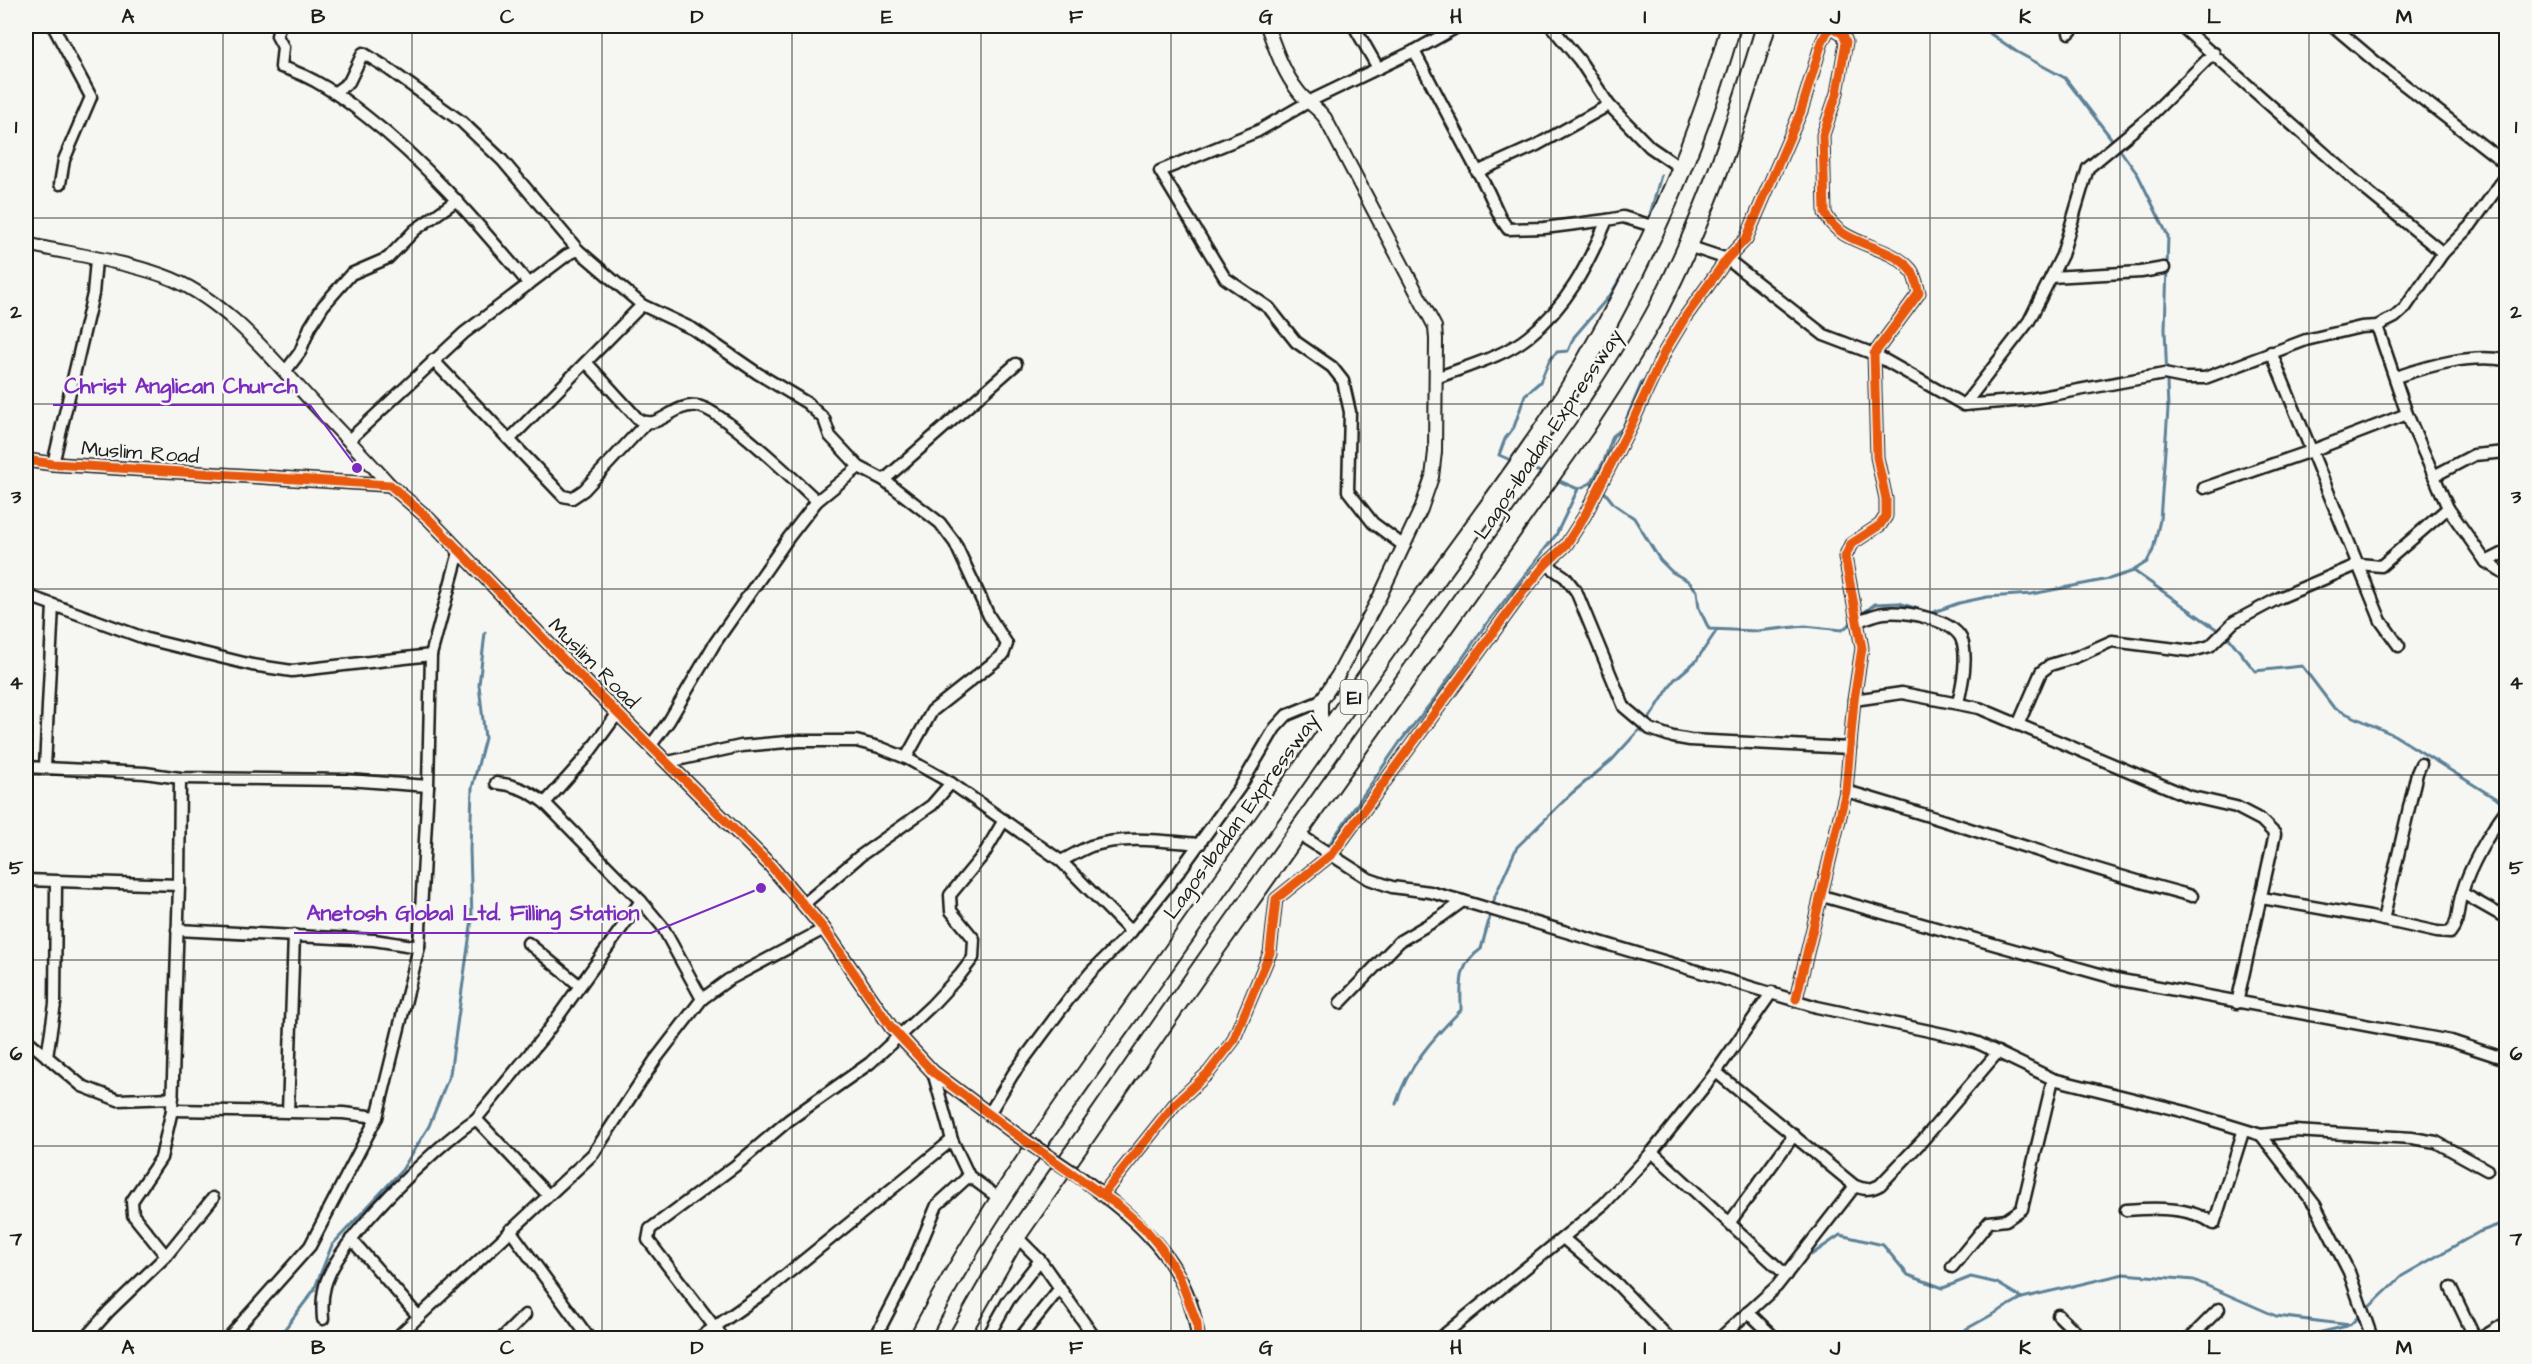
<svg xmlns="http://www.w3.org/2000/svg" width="2532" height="1364" font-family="'Architects Daughter',sans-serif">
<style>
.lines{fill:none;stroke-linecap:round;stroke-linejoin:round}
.stream{stroke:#5c8196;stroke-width:3}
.minor-casing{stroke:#1c1c1c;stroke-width:15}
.tertiary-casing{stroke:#1c1c1c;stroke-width:16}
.motorway-casing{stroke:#1c1c1c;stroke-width:22}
.minor{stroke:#f6f6f2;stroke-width:10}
.tertiary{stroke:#f6f6f2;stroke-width:12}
.motorway{stroke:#f6f6f2;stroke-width:18}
.tertiary-bridge-casing{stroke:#1c1c1c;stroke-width:16;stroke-linecap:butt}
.tertiary-bridge{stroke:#f6f6f2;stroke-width:12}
.cycleway-casing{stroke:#f6f6f2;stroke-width:13}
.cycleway{stroke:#e8590c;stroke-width:9}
.grid{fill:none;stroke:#1c1c1c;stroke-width:1.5;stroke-opacity:0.55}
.labels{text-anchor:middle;stroke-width:5;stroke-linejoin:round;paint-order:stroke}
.shield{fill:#f6f6f2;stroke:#5d5d5c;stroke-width:1.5}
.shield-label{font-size:20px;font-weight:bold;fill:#1c1c1c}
.street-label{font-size:21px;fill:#1c1c1c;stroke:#f6f6f2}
.leader{fill:none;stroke:#7b2cbf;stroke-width:2}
.callout-dot{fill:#7b2cbf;stroke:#f6f6f2;stroke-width:2}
.callout-label{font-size:22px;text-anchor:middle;font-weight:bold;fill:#7b2cbf;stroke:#f6f6f2;stroke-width:5;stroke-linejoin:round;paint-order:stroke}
.neatline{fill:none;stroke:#1c1c1c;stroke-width:2}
.grid-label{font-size:20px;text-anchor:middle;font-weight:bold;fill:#1c1c1c}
</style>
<rect width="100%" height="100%" fill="#f6f6f2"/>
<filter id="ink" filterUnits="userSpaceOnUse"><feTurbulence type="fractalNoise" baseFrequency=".0167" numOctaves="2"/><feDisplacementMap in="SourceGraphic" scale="12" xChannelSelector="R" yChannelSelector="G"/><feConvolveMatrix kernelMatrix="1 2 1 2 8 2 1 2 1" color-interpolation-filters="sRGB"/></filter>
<g filter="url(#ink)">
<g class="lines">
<g class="stream">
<path d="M1979,26L2017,52L2065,78L2114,142"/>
<path d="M2118,147L2138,175L2168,236L2165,329L2168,409L2160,520L2153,550L2147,562L2134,570"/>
<path d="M1648,222L1661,175"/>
<path d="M1515,462L1499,455L1505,439L1514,427L1525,395L1540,382L1550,359L1557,352L1568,351L1574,337L1611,294L1629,263"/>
<path d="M1527,467L1543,473"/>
<path d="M1557,480L1578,489L1591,483L1603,490L1614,504L1634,518L1660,560L1672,572L1688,581L1697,591L1699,608L1709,629L1757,631L1805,626L1842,630L1854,621"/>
<path d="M1591,483L1604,461L1613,436L1622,429L1642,382"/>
<path d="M1861,615L1875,604L1899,603L1931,613L1959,603L1987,597L2032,594L2109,579L2134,571L2229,638L2255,671L2302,666L2334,708L2394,735L2506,805"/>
<path d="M1328,846L1400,742L1435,698L1484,627L1556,535L1578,489"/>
<path d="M1493,906L1495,896L1517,847L1572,793L1612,760L1649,719L1674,680L1696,661L1717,630"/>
<path d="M1396,1104C1408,1066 1433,1038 1461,1010C1461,983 1457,966 1481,949L1491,913"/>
<path d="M1811,1255L1840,1235L1883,1245L1908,1275L1943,1288L1971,1277L1997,1283L2022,1298"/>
<path d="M2365,1311L2402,1276L2479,1232L2506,1222"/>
<path d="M278,1338L314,1290L332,1245L402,1170L429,1126L450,1074L472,919L470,849L472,788L485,738L479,685L485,633"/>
<path d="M1950,1338L2022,1298L2124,1274L2194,1280L2276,1316L2350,1325L2360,1315"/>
<path d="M2297,1338L2347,1326"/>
</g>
<g class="minor-casing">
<g id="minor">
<path d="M53,26L91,97L64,160L60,184"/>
<path d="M279,26L277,36L283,47L281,67C313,76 342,97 367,117C429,165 478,224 529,284"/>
<path d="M1354,26L1378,68"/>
<path d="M1551,26L1580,61L1609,105L1650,147L1682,169"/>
<path d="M2181,26L2367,191L2443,253"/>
<path d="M2333,26L2384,69L2506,164"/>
<path d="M2500,26L2506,32"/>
<path d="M2069,33L2076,26"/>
<path d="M1414,51L1488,191L1501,219L1508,229L1544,228L1607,220"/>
<path d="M334,93L349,82L363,53L384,66L462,122L502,160L578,250L642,305L693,329L757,373L807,403L824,419L830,436L859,467L884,480L940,523L955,543L989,616L1007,644L1003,655L932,711L906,758"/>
<path d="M1477,172L1537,145L1609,105"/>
<path d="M1688,246L1727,259L1824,335L1874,354L1964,405L2025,400L2164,374L2184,378H2205L2306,340L2361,327L2377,326L2395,317L2405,308L2443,253L2470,226L2506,176"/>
<path d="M2051,277L2141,272L2164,268"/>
<path d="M2377,326L2407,414L2448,508L2486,562L2506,575"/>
<path d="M2271,352L2381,621L2399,646"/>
<path d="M433,360L563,496L572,498L584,490L645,424"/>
<path d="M587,363L638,419C659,432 672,403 697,406C720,408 797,482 817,501"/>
<path d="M285,372L300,352L310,327L323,306L351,274L388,258L415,230L457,200"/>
<path d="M2396,377C2431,365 2469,354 2506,360"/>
<path d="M1436,378C1467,366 1503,357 1528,337C1568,305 1587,266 1607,220L1623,217L1656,227"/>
<path d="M1964,405L2029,321L2062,255L2088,168L2147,119L2214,53"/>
<path d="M510,439L642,305"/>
<path d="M349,440L464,333L567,255L578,250"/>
<path d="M53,464L93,294L96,260"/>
<path d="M2434,476L2474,455L2506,452"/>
<path d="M884,480L1016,364"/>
<path d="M2204,488L2311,451L2407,414"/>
<path d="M1404,546L1373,523L1348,491L1350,412L1343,381L1332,367L1296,342L1269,308L1225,278L1160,171L1258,131L1310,101L1414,51L1459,26"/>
<path d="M2486,562L2506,552"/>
<path d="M1546,564L1565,577L1576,591L1624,707L1650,729L1673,737L1690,740L1850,748"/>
<path d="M26,595L147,639L252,665L292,671L431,655"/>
<path d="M1857,621C1865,619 1875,614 1884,613C1905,611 1951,619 1961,638C1969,655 1962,685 1958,703"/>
<path d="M1854,700L1902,693L1979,708L2188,796L2236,807L2261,820L2275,834L2237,1003"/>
<path d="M2018,725L2041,672L2050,665L2076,657L2112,641L2192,651L2210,646L2234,622L2279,598L2359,564L2381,566L2448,508"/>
<path d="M651,745L669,721L715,643L789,537L817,501L859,467"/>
<path d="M668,762L741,746L799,741H856L879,747L906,758L951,783L1061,861L1131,932"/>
<path d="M26,767L145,773L180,778L348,780L428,786"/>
<path d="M45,767L53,605"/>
<path d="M496,783C516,785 529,791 545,803L641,901L662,926L702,999"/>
<path d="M1846,791C1962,824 2075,866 2192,896"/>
<path d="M545,803L585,758L618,713"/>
<path d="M1297,833L1369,879L1392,887L1430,892L1463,901L1817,1007L1962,1038L1978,1043L2053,1079L2186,1112L2261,1135L2315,1205L2349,1272L2372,1338"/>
<path d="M1061,861C1071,856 1081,850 1091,846C1125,835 1164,841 1200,844"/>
<path d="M26,880L179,885"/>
<path d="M2462,893L2506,918"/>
<path d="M1822,896L2121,980L2451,1041L2506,1059"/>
<path d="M2262,898L2370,917L2437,932L2450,933C2460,921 2457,907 2462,893C2469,868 2490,831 2506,810"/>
<path d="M804,904L860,856L932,805L951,783"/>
<path d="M2383,920L2417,773L2421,764"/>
<path d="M177,930L374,940L419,947"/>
<path d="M528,943L579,985"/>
<path d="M1340,1003L1400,941L1441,917L1463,901"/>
<path d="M26,1039L82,1086L118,1100L173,1098"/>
<path d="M47,1057L55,1004L56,882"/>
<path d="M933,1072L952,1140L969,1176L1000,1199"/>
<path d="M1716,1072L1855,1186"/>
<path d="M172,1110L343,1113L377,1117"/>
<path d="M288,1112L294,935"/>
<path d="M989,1114L1013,1074L1071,996L1091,972L1131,932L1178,873L1240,787L1275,728L1287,715L1321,701"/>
<path d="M476,1119L544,1036L641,901"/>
<path d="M2261,1135L2295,1131L2412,1138L2436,1142L2487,1170"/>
<path d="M1652,1152L1786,1275"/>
<path d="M1103,1194L1175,1104L1209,1072L1233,1041L1270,953L1276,899L1332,854L1522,593L1546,564L1566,545L1585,515L1631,425L1665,351L1686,316L1727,259L1746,239L1801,111L1822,42L1830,26L1843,34L1846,42L1837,93L1823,135L1825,213C1840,247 1889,243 1911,270C1915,275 1917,286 1919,293L1874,354L1877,457L1886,499V516L1880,525L1851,544L1845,557L1862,648L1854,700L1846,791L1796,999"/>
<path d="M2126,1210C2153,1208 2191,1206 2214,1224L2243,1132"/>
<path d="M1730,1222L1794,1135"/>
<path d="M510,1230L589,1338"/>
<path d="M1016,1236L1040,1260L1095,1338"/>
<path d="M351,1239L419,1317"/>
<path d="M1564,1239L1617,1284L1669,1338"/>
<path d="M166,1256L133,1215L132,1201L161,1158L172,1110L179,885L180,778"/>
<path d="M1952,1267L1989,1222L2006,1220L2022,1209L2053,1079"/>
<path d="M2451,1288L2475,1338"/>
<path d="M1748,1312L1775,1338"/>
<path d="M2058,1315L2082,1338"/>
<path d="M323,1319C322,1308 322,1297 325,1286C337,1240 435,1146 476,1119L548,1195"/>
<path d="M85,1338L109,1311L166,1256L213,1198"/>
<path d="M228,1338L310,1246L377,1117L419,947L428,786L431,655L459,552"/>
<path d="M396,1338L593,1154L655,1060L702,999L728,980L824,929"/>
<path d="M502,1338L525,1315"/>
<path d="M699,1338L766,1291L952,1140"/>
<path d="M723,1338L648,1240L650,1229L735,1166L789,1120L870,1063L931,1006L960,975L973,958L974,939L951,911L950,895L984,854L1004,820"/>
<path d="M875,1338L908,1274L937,1205L969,1176"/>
<path d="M987,1338L1008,1301L1040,1260"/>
<path d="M1020,1338L1060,1288"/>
<path d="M1440,1338L1604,1204L1652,1152L1716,1072L1772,992"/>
<path d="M1720,1338L1777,1286L1855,1186C1865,1190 1870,1190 1880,1185L1923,1140L1998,1052"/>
<path d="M2190,1338L2219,1309"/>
<path d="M2481,1338L2506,1323"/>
</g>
</g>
<g class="tertiary-casing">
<g id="tertiary">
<path d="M1267,26C1275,48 1283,72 1298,91C1306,102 1317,107 1325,118L1435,327L1436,339L1435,452L1432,477L1421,509L1380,596L1338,675L1321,701V715L1326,737"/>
<path d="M26,244C70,254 131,262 172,279C230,304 273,360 315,405C340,432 366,458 390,485"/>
<path d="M26,460L53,464L390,485L429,519L571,667L770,865L824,929L891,1027L933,1072L1017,1135"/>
<path d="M1081,1178C1139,1221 1189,1262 1198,1338"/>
</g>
</g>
<g class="motorway-casing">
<g id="motorway">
<path d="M919,1338C982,1216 1064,1105 1144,993C1238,859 1332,725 1427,592C1472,528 1521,466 1562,401C1635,284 1693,158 1731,26"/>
<path d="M958,1338L1016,1236L1210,956L1585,427C1610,388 1637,349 1659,307C1705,217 1737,122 1766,26"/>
</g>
</g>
<use href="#minor" class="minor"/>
<use href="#tertiary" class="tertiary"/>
<use href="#motorway" class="motorway"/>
<g class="tertiary-bridge-casing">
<path id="tertiary-bridge" d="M1017,1135L1081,1178"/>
</g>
<use href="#tertiary-bridge" class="tertiary-bridge"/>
<g class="cycleway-casing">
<g id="cycleway">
<path d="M26,460L53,464L390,485L429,519L571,667L770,865L824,929L891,1027L933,1072L1017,1135L1119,1206L1145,1229L1161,1248L1179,1276L1197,1323L1198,1338"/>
<path d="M1103,1194L1175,1104L1209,1072L1233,1041L1270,953L1276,899L1332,854L1522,593L1546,564L1566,545L1585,515L1631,425L1665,351L1686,316L1727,259L1746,239L1801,111L1822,42L1830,26L1843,34L1846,42L1837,93L1823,135L1825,213C1840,247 1889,243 1911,270C1915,275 1917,286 1919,293L1874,354L1877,457L1886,499V516L1880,525L1851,544L1845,557L1862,648L1854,700L1846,791L1796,999"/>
</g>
</g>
<use href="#cycleway" class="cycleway"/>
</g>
</g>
<path class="grid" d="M223,26V1338M412,26V1338M602,26V1338M792,26V1338M981,26V1338M1171,26V1338M1361,26V1338M1551,26V1338M1740,26V1338M1930,26V1338M2120,26V1338M2309,26V1338M26,218H2506M26,404H2506M26,589H2506M26,775H2506M26,960H2506M26,1146H2506"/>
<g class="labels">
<rect class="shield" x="1340.5" y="680" width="27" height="34" rx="4.5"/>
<g class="shield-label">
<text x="1354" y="704">E1</text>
</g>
<g class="street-label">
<text transform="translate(1548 434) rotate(-56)" y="7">Lagos-Ibadan Expressway</text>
<text transform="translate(140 452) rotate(4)" y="7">Muslim Road</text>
<text transform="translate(594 663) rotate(45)" y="7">Muslim Road</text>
<text transform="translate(1241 816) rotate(-54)" y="7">Lagos-Ibadan Expressway</text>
</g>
</g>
<path class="leader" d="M357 468L310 405H53M761 888L651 933H294"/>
<g class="callout-dot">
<circle cx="357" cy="468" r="6"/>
<circle cx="761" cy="888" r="6"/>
</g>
<g class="callout-label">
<text x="181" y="393">Christ Anglican Church</text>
<text x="473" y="920">Anetosh Global Ltd. Filling Station</text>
</g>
<rect width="2532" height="1364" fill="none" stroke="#f6f6f2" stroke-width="66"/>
<rect x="33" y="33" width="2466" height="1298" class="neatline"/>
<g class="grid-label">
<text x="128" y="23">A</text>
<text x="318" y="23">B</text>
<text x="507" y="23">C</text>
<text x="697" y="23">D</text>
<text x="887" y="23">E</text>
<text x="1076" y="23">F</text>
<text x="1266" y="23">G</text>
<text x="1456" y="23">H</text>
<text x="1645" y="23">I</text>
<text x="1835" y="23">J</text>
<text x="2025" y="23">K</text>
<text x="2214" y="23">L</text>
<text x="2404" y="23">M</text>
<text x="16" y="133">1</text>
<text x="2516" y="133">1</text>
<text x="16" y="318">2</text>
<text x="2516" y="318">2</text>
<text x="16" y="503">3</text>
<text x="2516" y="503">3</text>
<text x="16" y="689">4</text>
<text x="2516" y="689">4</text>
<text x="16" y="874">5</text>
<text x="2516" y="874">5</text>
<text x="16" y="1060">6</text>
<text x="2516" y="1060">6</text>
<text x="16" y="1245">7</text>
<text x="2516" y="1245">7</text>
<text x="128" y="1354">A</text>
<text x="318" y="1354">B</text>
<text x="507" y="1354">C</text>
<text x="697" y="1354">D</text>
<text x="887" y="1354">E</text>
<text x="1076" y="1354">F</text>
<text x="1266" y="1354">G</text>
<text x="1456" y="1354">H</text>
<text x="1645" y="1354">I</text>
<text x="1835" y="1354">J</text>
<text x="2025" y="1354">K</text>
<text x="2214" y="1354">L</text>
<text x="2404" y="1354">M</text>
</g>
</svg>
